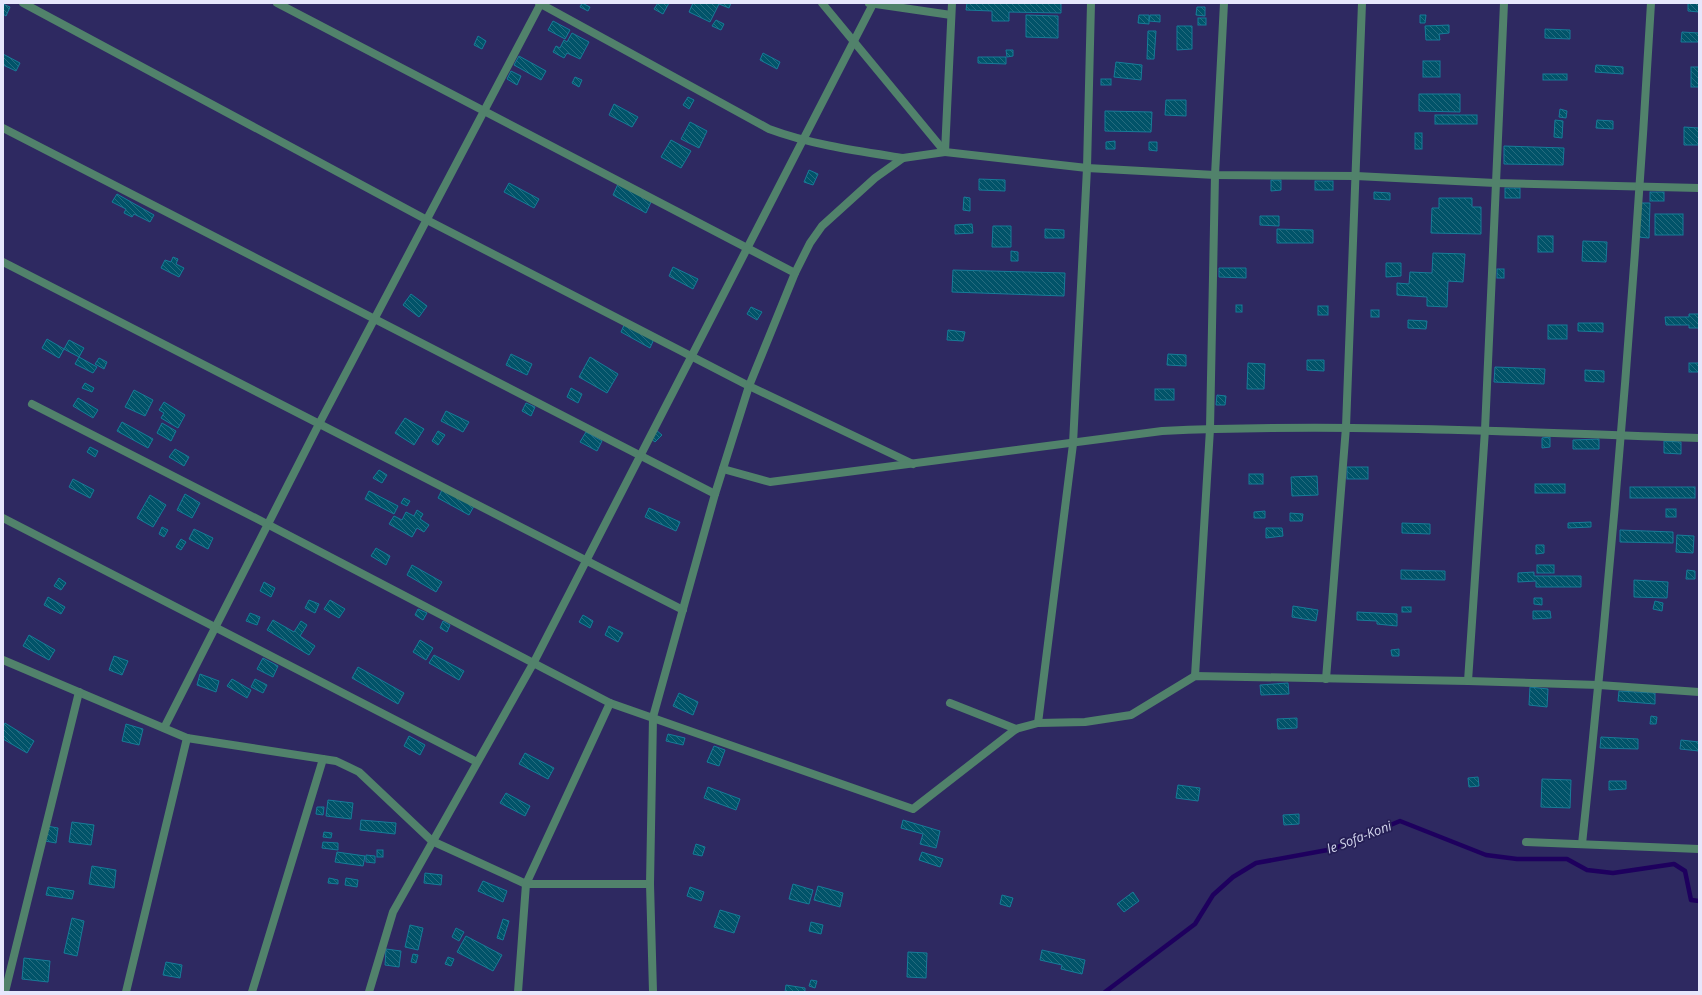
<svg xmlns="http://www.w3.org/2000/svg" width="1702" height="995" font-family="'Open Sans',sans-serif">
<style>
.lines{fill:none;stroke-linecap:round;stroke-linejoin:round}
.stream{stroke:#1e005e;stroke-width:4.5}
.building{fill:url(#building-back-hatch);stroke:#177b98}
.minor{stroke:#51826b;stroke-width:8}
.labels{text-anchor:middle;stroke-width:3.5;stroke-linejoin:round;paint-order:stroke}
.water-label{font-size:13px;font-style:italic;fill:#d1d3ec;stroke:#251f55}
</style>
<defs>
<pattern id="building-back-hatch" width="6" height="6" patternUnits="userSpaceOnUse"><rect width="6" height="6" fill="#015369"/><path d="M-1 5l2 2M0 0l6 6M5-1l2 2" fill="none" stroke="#266c7f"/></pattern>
</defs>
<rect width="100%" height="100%" fill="#2e2961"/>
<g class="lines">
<path class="stream" d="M1105,992L1195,924L1213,895L1233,877L1256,863L1333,849L1400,821L1486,855L1517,859H1567L1587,870L1613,873L1674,864L1685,871L1691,900L1699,901"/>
</g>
<g class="building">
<path d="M582,3L590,7L588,11L580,7Z"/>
<path d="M658,3H669L663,14L654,9Z"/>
<path d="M693,3H731L729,8L719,4L710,22L689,12Z"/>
<path d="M967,3H1061V13L1009,12V21H992V11L966,10Z"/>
<path d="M1688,3H1699V12L1688,11Z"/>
<path d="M3,4L10,7L6,16L3,14Z"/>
<path d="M1197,7H1205V16L1196,15Z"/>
<path d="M1026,15L1058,16V38L1026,37Z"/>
<path d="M1139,15H1149V24L1138,23Z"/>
<path d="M1150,15H1160V22L1149,21Z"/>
<path d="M1420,15H1426L1425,23H1420Z"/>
<rect x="1198" y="18" width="8" height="7"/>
<path d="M716,20L724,24L721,30L712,26Z"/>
<path d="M553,21L570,30L565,39L548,30Z"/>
<path d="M1449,25V33L1439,34L1440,40H1426L1425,26Z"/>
<path d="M1177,26H1192V49L1177,50Z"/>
<path d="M1545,29L1570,30V39L1545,38Z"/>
<path d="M1148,31H1156L1154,59H1147Z"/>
<path d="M1682,32L1699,33V42H1681Z"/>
<path d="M572,33L589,42L580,59L567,53L564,58L553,52L556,46L560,48L564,40L567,42Z"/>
<path d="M478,36L486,41L482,49L474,45Z"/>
<path d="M1006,50H1013V56L1007,57Z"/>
<path d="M763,53L780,62L777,69L760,60Z"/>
<path d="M3,54L20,63L16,71L3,65Z"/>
<path d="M519,56L546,71L541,80L514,65Z"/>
<path d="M978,57H1006V64L978,63Z"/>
<rect x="1423" y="61" width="17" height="16"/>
<path d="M1116,62L1142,65L1141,80L1114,77Z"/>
<path d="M1596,65L1623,67V74L1595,72Z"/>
<rect x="1691" y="67" width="8" height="20"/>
<path d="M511,71L521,76L517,85L507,79Z"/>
<rect x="1543" y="74" width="24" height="6"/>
<path d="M575,77L582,80L579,87L572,83Z"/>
<rect x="1101" y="79" width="10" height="6"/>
<path d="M1419,94H1460V112L1419,111Z"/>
<path d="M688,97L694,100L689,109L683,105Z"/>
<path d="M1166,100H1186V116L1165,115Z"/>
<path d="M614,104L638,117L632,127L609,115Z"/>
<path d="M1560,109L1567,111L1566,118L1559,117Z"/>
<path d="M1105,111L1152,112L1151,132L1105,131Z"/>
<rect x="1435" y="115" width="42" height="9"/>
<path d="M1555,120L1563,121L1562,138L1554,137Z"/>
<path d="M1597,120L1613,121V129L1596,128Z"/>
<path d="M690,122L707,131L699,148L681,139Z"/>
<path d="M1684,127L1699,128V145H1684Z"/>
<rect x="1415" y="133" width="7" height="16"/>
<path d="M671,140L691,151L681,168L661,157Z"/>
<path d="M1115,141V149H1106V142Z"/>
<path d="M1149,142H1157V151L1149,150Z"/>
<path d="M1504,146L1564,148L1563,165L1504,164Z"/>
<path d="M809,170L818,174L813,185L804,182Z"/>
<path d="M979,179L1005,180V191L979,190Z"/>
<path d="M1271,180H1281V190L1271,191Z"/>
<rect x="1315" y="181" width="18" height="9"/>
<path d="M509,183L539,199L534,208L504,192Z"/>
<path d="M618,184L651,202L646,213L613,195Z"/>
<rect x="1505" y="188" width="15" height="10"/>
<path d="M1374,192L1390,193V200L1374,199Z"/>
<rect x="1650" y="192" width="14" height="9"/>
<path d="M117,194L154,215L150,222L134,214L132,217L124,213L126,209L112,202Z"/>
<path d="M964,197L970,198V211L963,210Z"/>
<path d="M1439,198H1472V207H1481V234L1431,233L1432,208H1439Z"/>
<path d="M1639,203H1650L1649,238L1637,237Z"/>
<rect x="1655" y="214" width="28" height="21"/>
<path d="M1260,216H1279V226L1260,225Z"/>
<path d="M972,224L973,233L955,234V225Z"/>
<path d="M993,226H1011V247H992Z"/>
<path d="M1045,229L1064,230V238H1045Z"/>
<path d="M1277,229L1313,230V243H1277Z"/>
<rect x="1538" y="236" width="15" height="16"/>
<path d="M1583,241L1607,242L1606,262L1582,261Z"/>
<path d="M1011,251L1018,252V261H1011Z"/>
<path d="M1433,253L1465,254L1463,282L1448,281L1447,307L1427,306V297L1397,295V283L1409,284L1410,272L1432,273Z"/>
<path d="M173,257L178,259L176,264L184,268L179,277L161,268L165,260L171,262Z"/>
<path d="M1386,263H1401V276L1386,277Z"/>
<path d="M673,267L698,279L693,289L669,276Z"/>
<path d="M1219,268H1246V278L1219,277Z"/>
<rect x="1497" y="269" width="7" height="9"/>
<path d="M953,270L1065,273L1064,296L952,292Z"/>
<path d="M411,294L427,306L419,317L403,305Z"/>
<rect x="1236" y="305" width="6" height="7"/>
<rect x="1318" y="306" width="10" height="9"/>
<path d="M751,307L762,312L757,320L747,314Z"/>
<rect x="1371" y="310" width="8" height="7"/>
<path d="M1689,314H1699V328H1689V325H1666L1665,317H1689Z"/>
<path d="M1408,320L1427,321L1426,329L1408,328Z"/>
<path d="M625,323L654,339L650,348L621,332Z"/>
<path d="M1578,323H1603V332L1578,331Z"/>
<rect x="1548" y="325" width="19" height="14"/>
<path d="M948,330L965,332L963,341L947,340Z"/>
<path d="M47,339L64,349L59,358L42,348Z"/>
<path d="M69,340L84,348L79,357L64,349Z"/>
<path d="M511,354L532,364L527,375L506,365Z"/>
<path d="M1168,354L1186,355V366L1167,365Z"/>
<path d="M79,357L97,367L93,373L75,364Z"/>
<path d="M590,357L618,374L607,393L579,377Z"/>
<path d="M99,358L107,362L104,369L95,364Z"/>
<path d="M1307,360H1324V371L1307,370Z"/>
<path d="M1248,363L1265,364L1264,389H1247Z"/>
<rect x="1689" y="363" width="10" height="9"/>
<path d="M1495,367L1545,369L1544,384L1494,382Z"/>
<path d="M1585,370L1604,371V382L1585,381Z"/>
<path d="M85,383L94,388L92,392L82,388Z"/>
<path d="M571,388L582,394L578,403L567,397Z"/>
<rect x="1155" y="389" width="19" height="11"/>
<path d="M134,390L153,400L145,416L125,407Z"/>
<path d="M1217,395L1226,396L1225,405H1216Z"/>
<path d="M78,398L98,410L93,418L73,406Z"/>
<path d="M164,402L185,415L178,428L161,418L164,413L159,410Z"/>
<path d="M526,403L535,407L531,416L522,411Z"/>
<path d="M446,411L469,422L463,432L441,421Z"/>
<path d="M405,418L424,429L414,445L395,433Z"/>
<path d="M122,422L153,439L148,448L117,431Z"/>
<path d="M162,423L176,431L171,441L157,433Z"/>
<path d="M656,430L662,435L655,442L650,438Z"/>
<path d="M438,431L445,435L438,445L432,441Z"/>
<path d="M586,432L602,441L597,451L580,442Z"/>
<path d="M1550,437V447L1542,448V438Z"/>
<path d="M1599,439V449H1573V440Z"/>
<path d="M1664,441L1681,442V454L1664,453Z"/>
<path d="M90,447L98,451L95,457L87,452Z"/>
<path d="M175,449L189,457L184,466L169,457Z"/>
<rect x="1347" y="467" width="21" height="12"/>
<path d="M379,470L387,475L382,483L373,478Z"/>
<rect x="1249" y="474" width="14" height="10"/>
<path d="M1317,476L1318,495L1292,496L1291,477Z"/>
<path d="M73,479L94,490L90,498L69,487Z"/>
<rect x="1535" y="484" width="30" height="9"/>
<rect x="1630" y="487" width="65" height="11"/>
<path d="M442,490L474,506L469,515L438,498Z"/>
<path d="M369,491L398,506L394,514L365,499Z"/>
<path d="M185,494L200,503L192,518L177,510Z"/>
<path d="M150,495L166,505L153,527L137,518Z"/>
<path d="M404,498L410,501L407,506L401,503Z"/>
<path d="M649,508L680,522L676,531L645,517Z"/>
<rect x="1666" y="509" width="10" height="8"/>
<path d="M417,510L423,514L420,519L429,525L424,532L417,528L412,537L389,524L394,516L402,520L406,512L414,516Z"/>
<path d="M1265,511V518H1254V512Z"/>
<path d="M1290,513L1303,514L1302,521H1290Z"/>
<path d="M1591,522V527L1568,528V523Z"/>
<path d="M1402,523L1430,524V534L1402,533Z"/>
<path d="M162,527L168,530L164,537L159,534Z"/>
<path d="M1266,528H1282L1283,536L1266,538Z"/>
<path d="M194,529L213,538L208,549L189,539Z"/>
<path d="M1620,530L1673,532V543L1620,542Z"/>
<path d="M1677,535L1694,536L1693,553L1676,552Z"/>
<path d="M181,539L186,542L181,550L176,547Z"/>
<path d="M1536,545H1544V553L1536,554Z"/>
<path d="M376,548L390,556L386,565L371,556Z"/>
<path d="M412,565L442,582L436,592L407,575Z"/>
<rect x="1537" y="565" width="17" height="8"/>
<path d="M1401,570L1445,571V580L1401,579Z"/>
<path d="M1687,570L1695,571V579H1686Z"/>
<path d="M1534,572V576H1581V587H1536V581L1518,582V573Z"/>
<path d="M59,578L66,583L61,590L54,586Z"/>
<path d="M1634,580L1668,582L1667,598L1634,597Z"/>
<path d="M264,582L275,588L271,597L260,591Z"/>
<path d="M48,597L65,607L61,614L44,605Z"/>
<path d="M1534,598H1542V605L1534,604Z"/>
<path d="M309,600L319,604L315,613L305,608Z"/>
<path d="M330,600L345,609L339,618L324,609Z"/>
<path d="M1655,601L1663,603L1662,611L1653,609Z"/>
<path d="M1293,606L1318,610L1316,621L1292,617Z"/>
<rect x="1402" y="607" width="9" height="5"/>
<path d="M418,609L427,613L423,620L415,615Z"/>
<path d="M1533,611H1550L1551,618L1533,619Z"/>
<path d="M1357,612L1397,614V626L1377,624V621L1357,620Z"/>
<path d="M250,613L260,617L257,625L246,621Z"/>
<path d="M583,615L593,621L590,628L579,622Z"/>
<path d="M273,620L294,632L301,621L307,625L300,636L315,646L309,655L267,630Z"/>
<path d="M443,621L450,625L447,632L440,628Z"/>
<path d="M609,626L623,633L618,642L605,635Z"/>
<path d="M29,635L55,650L49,660L23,646Z"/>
<path d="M420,640L433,648L426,660L413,652Z"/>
<path d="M1399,649V656H1392L1391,650Z"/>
<path d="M434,655L464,671L459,680L429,663Z"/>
<path d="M114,656L128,661L122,675L109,670Z"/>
<path d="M263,658L278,666L273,677L257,669Z"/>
<path d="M358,667L404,693L398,704L352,678Z"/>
<path d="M200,674L219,681L216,692L197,685Z"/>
<path d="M232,679L251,690L247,698L227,686Z"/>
<path d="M255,679L267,685L263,693L251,687Z"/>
<path d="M1288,683L1289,694L1261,695L1260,685Z"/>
<path d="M1530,687L1548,689L1547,707L1529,705Z"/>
<path d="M1619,691L1655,693V704L1618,701Z"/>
<path d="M679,693L698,702L693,715L673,706Z"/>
<path d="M1651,716L1657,717L1656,724H1650Z"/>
<path d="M1297,718V728L1278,729L1277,719Z"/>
<path d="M5,723L34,741L27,753L3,739V727Z"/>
<path d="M126,724L143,729L139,745L122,741Z"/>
<path d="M668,734L685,738L683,745L666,741Z"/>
<path d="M409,736L425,745L420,755L404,746Z"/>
<path d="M1601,737L1638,739V749L1600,748Z"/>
<path d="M1681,740L1699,742V751L1680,749Z"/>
<path d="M714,746L725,750L719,766L707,762Z"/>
<path d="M525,753L554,768L548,779L519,764Z"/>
<path d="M1478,777L1479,786L1469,787L1468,778Z"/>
<path d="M1542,779L1571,780L1570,808L1541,807Z"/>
<path d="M1609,781H1626V789L1609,790Z"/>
<path d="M1178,785L1200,788L1198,801L1176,798Z"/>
<path d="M708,787L740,799L736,810L704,798Z"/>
<path d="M506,793L530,806L525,816L500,803Z"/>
<path d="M328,800L353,803L351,819L326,816Z"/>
<path d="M317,807H324L323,815L316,814Z"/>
<path d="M1299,814V824L1284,825L1283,815Z"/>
<path d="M361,820L396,823L395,834L360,830Z"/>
<path d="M903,820L940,831L936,848L920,844L923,834L901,828Z"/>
<path d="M72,822L94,825L91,845L69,842Z"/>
<path d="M47,826L58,828L56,843L45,841Z"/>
<path d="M324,832L332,833L331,838L323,837Z"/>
<path d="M323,842L338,843V850L322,848Z"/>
<path d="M696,844L705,847L702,856L693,854Z"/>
<rect x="377" y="850" width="6" height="7"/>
<path d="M337,852L365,856L363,866L335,862Z"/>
<path d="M922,852L943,859L940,867L919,860Z"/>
<path d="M366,855L375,856V863L366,862Z"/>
<path d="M92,866L116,870L114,888L89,884Z"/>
<path d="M425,873L442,875L441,885L424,883Z"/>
<path d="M329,878L338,880V884L328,883Z"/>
<path d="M346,878L358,880L357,887L345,885Z"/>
<path d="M483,881L507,891L503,902L478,891Z"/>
<path d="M793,884L813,890L809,904L789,899Z"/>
<path d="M818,886L843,893L840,907L814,900Z"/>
<path d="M48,887L74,891L72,899L46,895Z"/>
<path d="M690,887L704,892L701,901L687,896Z"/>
<path d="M1133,892L1139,901L1124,912L1117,904Z"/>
<path d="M1002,895L1013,898L1010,907L1000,904Z"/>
<path d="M720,910L740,916L734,933L714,927Z"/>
<path d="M72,918L84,921L77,956L64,953Z"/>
<path d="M503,919L509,921L503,940L497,938Z"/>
<path d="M811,922L823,925L821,934L809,931Z"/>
<path d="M410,925L423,928L418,950L405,947Z"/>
<path d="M456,928L464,932L459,941L452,937Z"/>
<path d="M466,936L502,955L493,971L457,952Z"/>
<path d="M386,949L401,951L399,967L385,965Z"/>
<path d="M1042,950L1085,960L1082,974L1061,969L1062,965L1040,960Z"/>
<path d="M908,952L927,953L926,978L907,977Z"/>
<path d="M413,954L418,955L416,963L411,962Z"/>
<path d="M448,957L454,959L451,966L445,964Z"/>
<path d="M24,958L50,961L48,982L22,979Z"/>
<path d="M166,962L182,965L180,978L163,975Z"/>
<path d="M811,980L817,981L815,988L809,986Z"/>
<path d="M786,985L805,988V992H785Z"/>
</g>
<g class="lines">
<g class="minor">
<path d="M23,3L427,220L749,386L913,464"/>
<path d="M277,3L795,273"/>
<path d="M539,3L769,129C812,145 858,151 903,158"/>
<path d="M822,3L945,152L1087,168L1215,175L1356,176L1495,183L1699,188"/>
<path d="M869,3L951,15"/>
<path d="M3,128L715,494"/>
<path d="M3,262L683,610"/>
<path d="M32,404L267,524L610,703L913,809L1016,729L1038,723L1085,722L1131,715L1195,676L1468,681L1599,685L1699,692"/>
<path d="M723,469L770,482L1162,431C1341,423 1520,432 1699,438"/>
<path d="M3,518L477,762"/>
<path d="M3,660L187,738L336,761L359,772L432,841L526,884H650"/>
<path d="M1195,676L1210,429L1215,175L1224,3"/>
<path d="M1326,679L1346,427L1362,3"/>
<path d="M1468,681L1485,430L1504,3"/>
<path d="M950,703L1016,729"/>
<path d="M1038,723L1073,444L1087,168L1091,3"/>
<path d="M164,728L319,424L541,3"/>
<path d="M1526,842L1699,849"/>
<path d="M1582,844C1612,565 1635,284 1651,3"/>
<path d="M5,992L79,692"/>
<path d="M126,992L187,738"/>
<path d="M252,992L323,759"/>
<path d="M369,992L393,912L534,662L873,4"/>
<path d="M518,992L526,884L610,703"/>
<path d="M653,992L650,884L653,717L715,494L749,386L795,273L810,243L822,226L875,178L903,158L945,152L952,3"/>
</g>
</g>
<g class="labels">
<g class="water-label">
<text transform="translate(1359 837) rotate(-21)" y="5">le Sofa-Koni</text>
</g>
</g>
<rect width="1702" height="995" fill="none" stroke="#e6e7fc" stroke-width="8"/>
</svg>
